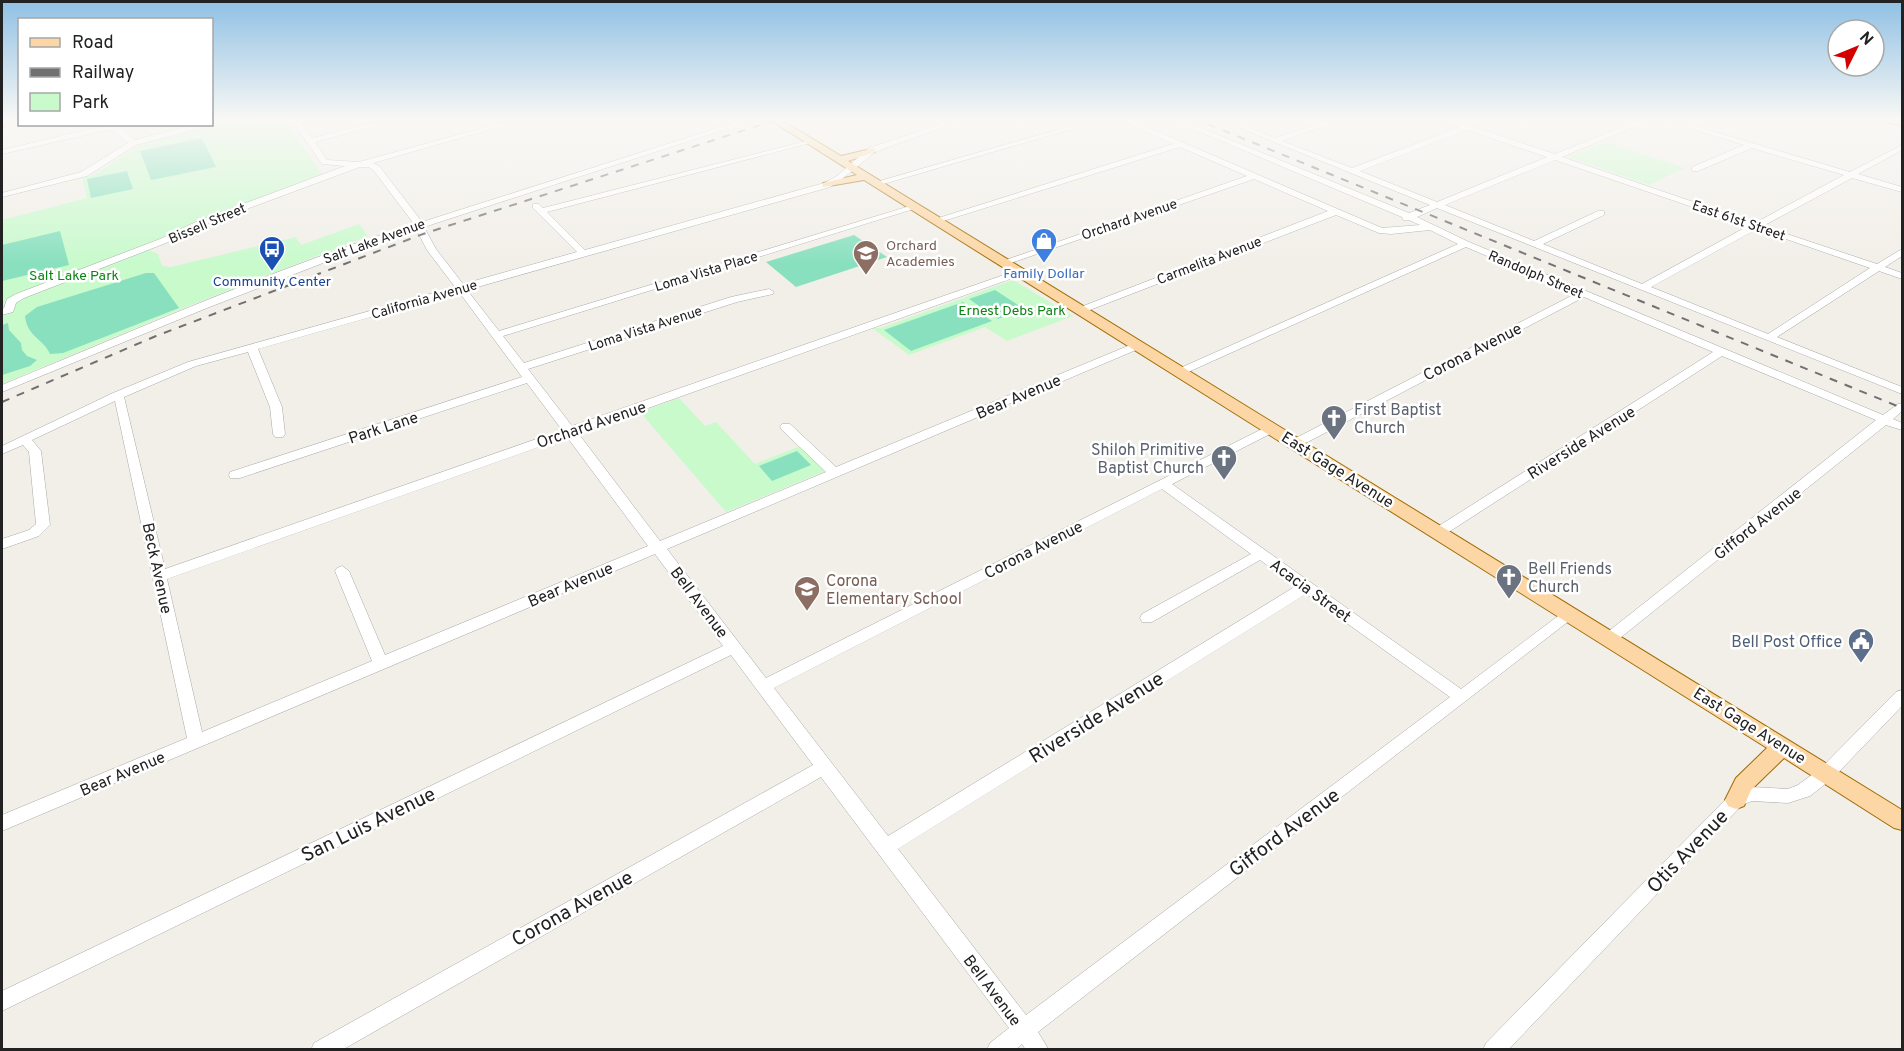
<svg xmlns="http://www.w3.org/2000/svg" width="1904" height="1051" font-family="Overpass,sans-serif">
<style>
.park{fill:#c8facc}
.pitch{fill:#88e0be}
.lines{fill:none;stroke-linecap:round;stroke-linejoin:round}
.minor-casing{stroke:#a9a9a9;stroke-width:1}
.major-casing{stroke:#a06b00;stroke-width:2}
.minor{fill:#fff;fill-rule:evenodd}
.major{fill:#fcd6a4;fill-rule:evenodd}
.rail{stroke:#707070;stroke-width:2;stroke-dasharray:8 8;stroke-linecap:butt}
.labels{text-anchor:middle;stroke-width:5;stroke-linejoin:round;paint-order:stroke}
.far-street-label{font-size:14px;fill:#222;stroke:#fff}
.far-education-label{font-size:14px;fill:#785e54;stroke:#fff;text-anchor:start}
.far-shop-label{font-size:14px;fill:#366cbe;stroke:#fff}
.far-park-label{font-size:14px;fill:#0c8416;stroke:#fff}
.far-transit-label{font-size:14px;fill:#164399;stroke:#fff}
.street-label{font-size:16px;fill:#222;stroke:#fff}
.worship-label{font-size:16px;fill:#5b616d;stroke:#fff;text-anchor:start}
.education-label{font-size:16px;fill:#785e54;stroke:#fff;text-anchor:start}
.service-label{font-size:16px;fill:#4e5e75;stroke:#fff;text-anchor:end}
.near-street-label{font-size:20px;fill:#222;stroke:#fff}
</style>
<rect width="100%" height="100%" fill="#f2efe9"/>
<g class="park">
<path d="M249,118L289,126L322,174L198,221L143,247L158,254L162,266L171,267L296,237L301,245L359,224L368,236L186,307L2,384V220L87,198L82,178C107,172 122,153 144,143C170,131 203,130 231,124L230,122Z"/>
<path d="M1605,142L1685,168L1649,185L1568,157Z"/>
<path d="M1013,280L1073,316L1007,341L985,327L909,355L872,328H881Z"/>
<path d="M679,398L705,426L716,422L755,464L803,445L828,470L726,512L640,412Z"/>
</g>
<g class="pitch">
<path d="M202,138L216,167L151,180L140,151Z"/>
<path d="M127,171L133,189L91,198L87,179Z"/>
<path d="M60,231L69,265L2,281V245Z"/>
<path d="M854,235L887,257L796,287L766,262Z"/>
<path d="M146,273H154L179,308L63,353L50,354C44,339 27,337 25,316L37,307Z"/>
<path d="M995,290L1024,309L998,319L969,299Z"/>
<path d="M963,302L992,321L911,351L884,330Z"/>
<path d="M8,323L9,330L21,343L22,350L27,356L37,360L30,366L2,375V325Z"/>
<path d="M797,451L811,465L772,481L759,466Z"/>
</g>
<g class="lines">
<g class="minor-casing">
<g id="minor">
<path d="M228,118H240L136,145L87,176L2,197V193L81,172L128,143L112,129L2,154V150L111,124H117L135,140L196,124H212V122Z"/>
<path d="M261,118H278L300,121L312,138L393,118H405L315,142L327,160L359,162L519,118H530L373,163L380,167L422,222L749,118H760L424,227L436,249L463,284L577,252L533,208V204H539L543,208L810,140L814,142L547,212L585,250L824,183L837,176L869,148L958,118H968L875,152L842,179L830,187L467,290L499,331L913,205L920,207L503,336L524,363L731,297L769,289L774,292L773,294L737,302L528,369L572,426L1018,270H1024V274L578,433L660,541L826,472L782,430L780,427L782,424H790L836,467L1135,343H1143V347L667,549L766,678L1272,424L1276,425L1278,428L1276,431L1172,484L1461,689L1566,610H1576L1578,614L1038,1032L1049,1050H1026L1022,1044L1015,1050H987L990,1043L1009,1028L821,777L342,1050H311L314,1043L813,765L731,655L2,1011V991L723,646L655,554L2,831V815L187,738L115,401L32,440L41,451L50,525L39,536L2,549V539L29,530L36,524L29,452L23,445L2,454V446L113,393L188,362L455,287L427,250L416,229L377,242L207,308L2,392V385C138,329 273,269 414,224L374,171L369,167H360L206,224L166,243L24,298L16,303L13,312L2,315V309L4,308L7,299L16,294L160,239L200,220L345,166L322,164L295,125ZM459,292L522,377L230,472L229,475L230,478H240L527,383L562,430L165,569L124,397L196,366L248,352L270,407L273,434L275,437H283L285,434L282,407L258,349ZM567,437L648,546L385,655L349,571L342,566L337,568L335,571L372,661L202,732L167,579ZM1162,489L1251,554L1142,614L1140,618L1142,622H1152L1260,560L1296,586L888,836L774,688ZM1306,594L1450,697L1026,1015L898,849Z"/>
<path d="M1098,118H1109L880,185L873,183Z"/>
<path d="M1116,118H1126L1382,228L1420,225L1409,220H1403L1402,217L1167,118H1177L1409,213L1430,205L1215,118H1225L1275,138L1337,118H1348L1282,141L1352,168L1460,127L1436,118H1447L1555,154L1645,118H1655L1562,157L1755,223L1844,175L1752,148L1698,171H1692V167L1744,145L1657,118H1668L1850,172L1902,145V150L1858,174L1902,187V192L1852,178L1763,226L1877,264L1902,249V256L1885,267L1902,273V279L1879,271L1777,337L1902,387V394L1437,208L1417,217L1469,242L1883,415L1898,404L1902,403V411L1893,419L1902,423V430L1886,425L1615,642H1605L1602,638L1605,634L1876,420L1722,356L1444,535H1434L1432,532L1434,529L1713,352L1584,297L1300,446H1292L1290,443L1292,440L1575,294L1466,247L1186,373H1178V369L1458,244L1430,230L1391,234L1379,233L1336,215L1082,313L1078,312V308L1328,211L1254,179L1008,264L1000,262L1247,176L1180,147L940,222L932,220L1173,144ZM1467,130L1547,157L1437,202L1360,171ZM1555,160L1748,226L1642,284L1543,244L1604,215V211H1598L1534,241L1445,205ZM1757,229L1870,268L1768,334L1651,287Z"/>
<path d="M20,119V123L2,127V123Z"/>
<path d="M1902,690V706L1833,778L1810,796L1788,803L1752,801L1742,805L1508,1050H1483L1486,1043L1730,795L1751,787L1788,789L1798,785L1821,768L1896,692Z"/>
</g>
</g>
<g class="major-casing">
<g id="major">
<path d="M6,118H16L2,128V121Z"/>
<path d="M767,118H778L841,156L875,148V152L848,161L1902,810V830L1894,828L1784,758L1751,790L1744,806L1736,809L1728,806L1725,800L1736,778L1767,748L864,180L823,187V183L857,175Z"/>
<path d="M1879,118L1902,120V126L1880,120Z"/>
</g>
</g>
<use href="#minor" class="minor"/>
<use href="#major" class="major"/>
<g class="rail">
<path d="M1193,118L1902,408"/>
<path d="M2,402L156,336L423,234L782,118"/>
</g>
</g>
<linearGradient id="sky" x2="0" y2="1"><stop stop-color="#8fc0e4"/><stop offset="0.45" stop-color="#f9f8f5"/><stop offset="1" stop-color="#f9f8f5" stop-opacity="0"/></linearGradient>
<rect width="1904" height="265" fill="url(#sky)"/>
<defs>
<g id="shop-pin" transform="scale(1.35)"><path d="M0 17L-7.5 6A9.5 9.5 0 1 1 7.5 6Z" fill="#3f7fe0" stroke="#fff"/><path d="M-5-2.5h2.3a2.7 3.5 0 0 1 5.4 0H5L5.5 6h-11ZM-1.5-2.5h3a1.5 2.3 0 0 0-3 0Z" fill="#fff"/></g>
<g id="bus-pin" transform="scale(1.35)"><path d="M0 17L-7.5 6A9.5 9.5 0 1 1 7.5 6Z" fill="#1a4fb4" stroke="#fff"/><path d="M-5-6H5V4H4V6H2V4H-2V6H-4V4H-5ZM-3.5-4V0h7V-4ZM-3.5 1.2v1.5H-2V1.2ZM2 1.2v1.5H3.5V1.2Z" fill="#fff"/></g>
<g id="school-pin" transform="scale(1.35)"><path d="M0 17L-7.5 6A9.5 9.5 0 1 1 7.5 6Z" fill="#8d6e63" stroke="#fff"/><path d="M0-5L7-2L0 1L-7-2ZM-4 1L0 2.5L4 1V4Q0 6-4 4Z" fill="#fff"/></g>
<g id="church-pin" transform="scale(1.35)"><path d="M0 17L-7.5 6A9.5 9.5 0 1 1 7.5 6Z" fill="#6b7280" stroke="#fff"/><path d="M-1.2-6h2.4v3.5h3.3v2.4h-3.3V6h-2.4V-.1h-3.3v-2.4h3.3Z" fill="#fff"/></g>
<g id="civic-pin" transform="scale(1.35)"><path d="M0 17L-7.5 6A9.5 9.5 0 1 1 7.5 6Z" fill="#5c6f8a" stroke="#fff"/><path d="M-.6-6.5H3V-4.5H.6V-3L4-1V1h2V6H-6V1h2V-1L-.6-3ZM-1.2 2.5V6h2.4V2.5Z" fill="#fff"/></g>
</defs>
<g fill-rule="evenodd">
<use href="#shop-pin" x="1044" y="241"/>
<use href="#bus-pin" x="272" y="249"/>
<use href="#school-pin" x="866" y="253"/>
<use href="#church-pin" x="1334" y="418"/>
<use href="#church-pin" x="1224" y="458"/>
<use href="#church-pin" x="1509" y="577"/>
<use href="#school-pin" x="807" y="589"/>
<use href="#civic-pin" x="1861" y="641"/>
</g>
<g class="labels">
<g class="far-street-label">
<text transform="translate(1129 219) rotate(-19)" y="5">Orchard Avenue</text>
<text transform="translate(1739 220) rotate(19)" y="5">East 61st Street</text>
<text transform="translate(207 223) rotate(-23)" y="5">Bissell Street</text>
<text transform="translate(374 241) rotate(-20)" y="5">Salt Lake Avenue</text>
<text transform="translate(1209 260) rotate(-21)" y="5">Carmelita Avenue</text>
<text transform="translate(706 271) rotate(-17)" y="5">Loma Vista Place</text>
<text transform="translate(1536 274) rotate(23)" y="5">Randolph Street</text>
<text transform="translate(424 299) rotate(-16)" y="5">California Avenue</text>
<text transform="translate(645 328) rotate(-18)" y="5">Loma Vista Avenue</text>
</g>
<g class="far-education-label">
<text x="886" y="250">Orchard<tspan x="886" dy="16">Academies</tspan></text>
</g>
<g class="far-shop-label">
<text x="1044" y="278">Family Dollar</text>
</g>
<g class="far-park-label">
<text x="74" y="280">Salt Lake Park</text>
<text x="1012" y="315">Ernest Debs Park</text>
</g>
<g class="far-transit-label">
<text x="272" y="286">Community Center</text>
</g>
<g class="street-label">
<text transform="translate(1472 351) rotate(-27)" y="6">Corona Avenue</text>
<text transform="translate(1018 396) rotate(-23)" y="6">Bear Avenue</text>
<text transform="translate(591 424) rotate(-19)" y="6">Orchard Avenue</text>
<text transform="translate(383 427) rotate(-18)" y="6">Park Lane</text>
<text transform="translate(1581 442) rotate(-32)" y="6">Riverside Avenue</text>
<text transform="translate(1338 469) rotate(32)" y="6">East Gage Avenue</text>
<text transform="translate(1757 523) rotate(-38)" y="6">Gifford Avenue</text>
<text transform="translate(1033 549) rotate(-27)" y="6">Corona Avenue</text>
<text transform="translate(158 568) rotate(78)" y="6">Beck Avenue</text>
<text transform="translate(570 584) rotate(-23)" y="6">Bear Avenue</text>
<text transform="translate(1311 590) rotate(36)" y="6">Acacia Street</text>
<text transform="translate(700 602) rotate(53)" y="6">Bell Avenue</text>
<text transform="translate(1750 725) rotate(32)" y="6">East Gage Avenue</text>
<text transform="translate(122 773) rotate(-23)" y="6">Bear Avenue</text>
<text transform="translate(993 990) rotate(53)" y="6">Bell Avenue</text>
</g>
<g class="worship-label">
<text x="1354" y="415">First Baptist<tspan x="1354" dy="18">Church</tspan></text>
<text x="1204" y="455" text-anchor="end">Shiloh Primitive<tspan x="1204" dy="18">Baptist Church</tspan></text>
<text x="1528" y="574">Bell Friends<tspan x="1528" dy="18">Church</tspan></text>
</g>
<g class="education-label">
<text x="826" y="586">Corona<tspan x="826" dy="18">Elementary School</tspan></text>
</g>
<g class="service-label">
<text x="1842" y="647">Bell Post Office</text>
</g>
<g class="near-street-label">
<text transform="translate(1096 717) rotate(-32)" y="7">Riverside Avenue</text>
<text transform="translate(368 824) rotate(-26)" y="7">San Luis Avenue</text>
<text transform="translate(1284 832) rotate(-37)" y="7">Gifford Avenue</text>
<text transform="translate(1687 851) rotate(-46)" y="7">Otis Avenue</text>
<text transform="translate(572 908) rotate(-29)" y="7">Corona Avenue</text>
</g>
</g>
<rect width="1904" height="1051" fill="none" stroke="#222222" stroke-width="6"/>
<rect x="18" y="18" width="195" height="108" fill="#ffffff" stroke="#a7a7a7" stroke-width="1.5"/>
<rect x="30" y="38" width="30" height="9" fill="#fcd6a4" stroke="#a7a7a7" stroke-width="1.5"/>
<text x="72" y="48" font-size="18" fill="#222222">Road</text>
<rect x="30" y="68" width="30" height="9" fill="#707070" stroke="#a7a7a7" stroke-width="1.5"/>
<text x="72" y="78" font-size="18" fill="#222222">Railway</text>
<rect x="30" y="93" width="30" height="18" fill="#c8facc" stroke="#a7a7a7" stroke-width="1.5"/>
<text x="72" y="108" font-size="18" fill="#222222">Park</text>
<g transform="translate(1856 48) rotate(47)"><circle r="28" fill="#ffffff" stroke="#a7a7a7" stroke-width="1.5"/>
<path d="M0-4.5L10 22L0 15L-10 22Z" fill="#d40000"/>
<text y="-9" font-size="16" font-weight="bold" text-anchor="middle" fill="#222222">N</text>
</g>
</svg>
